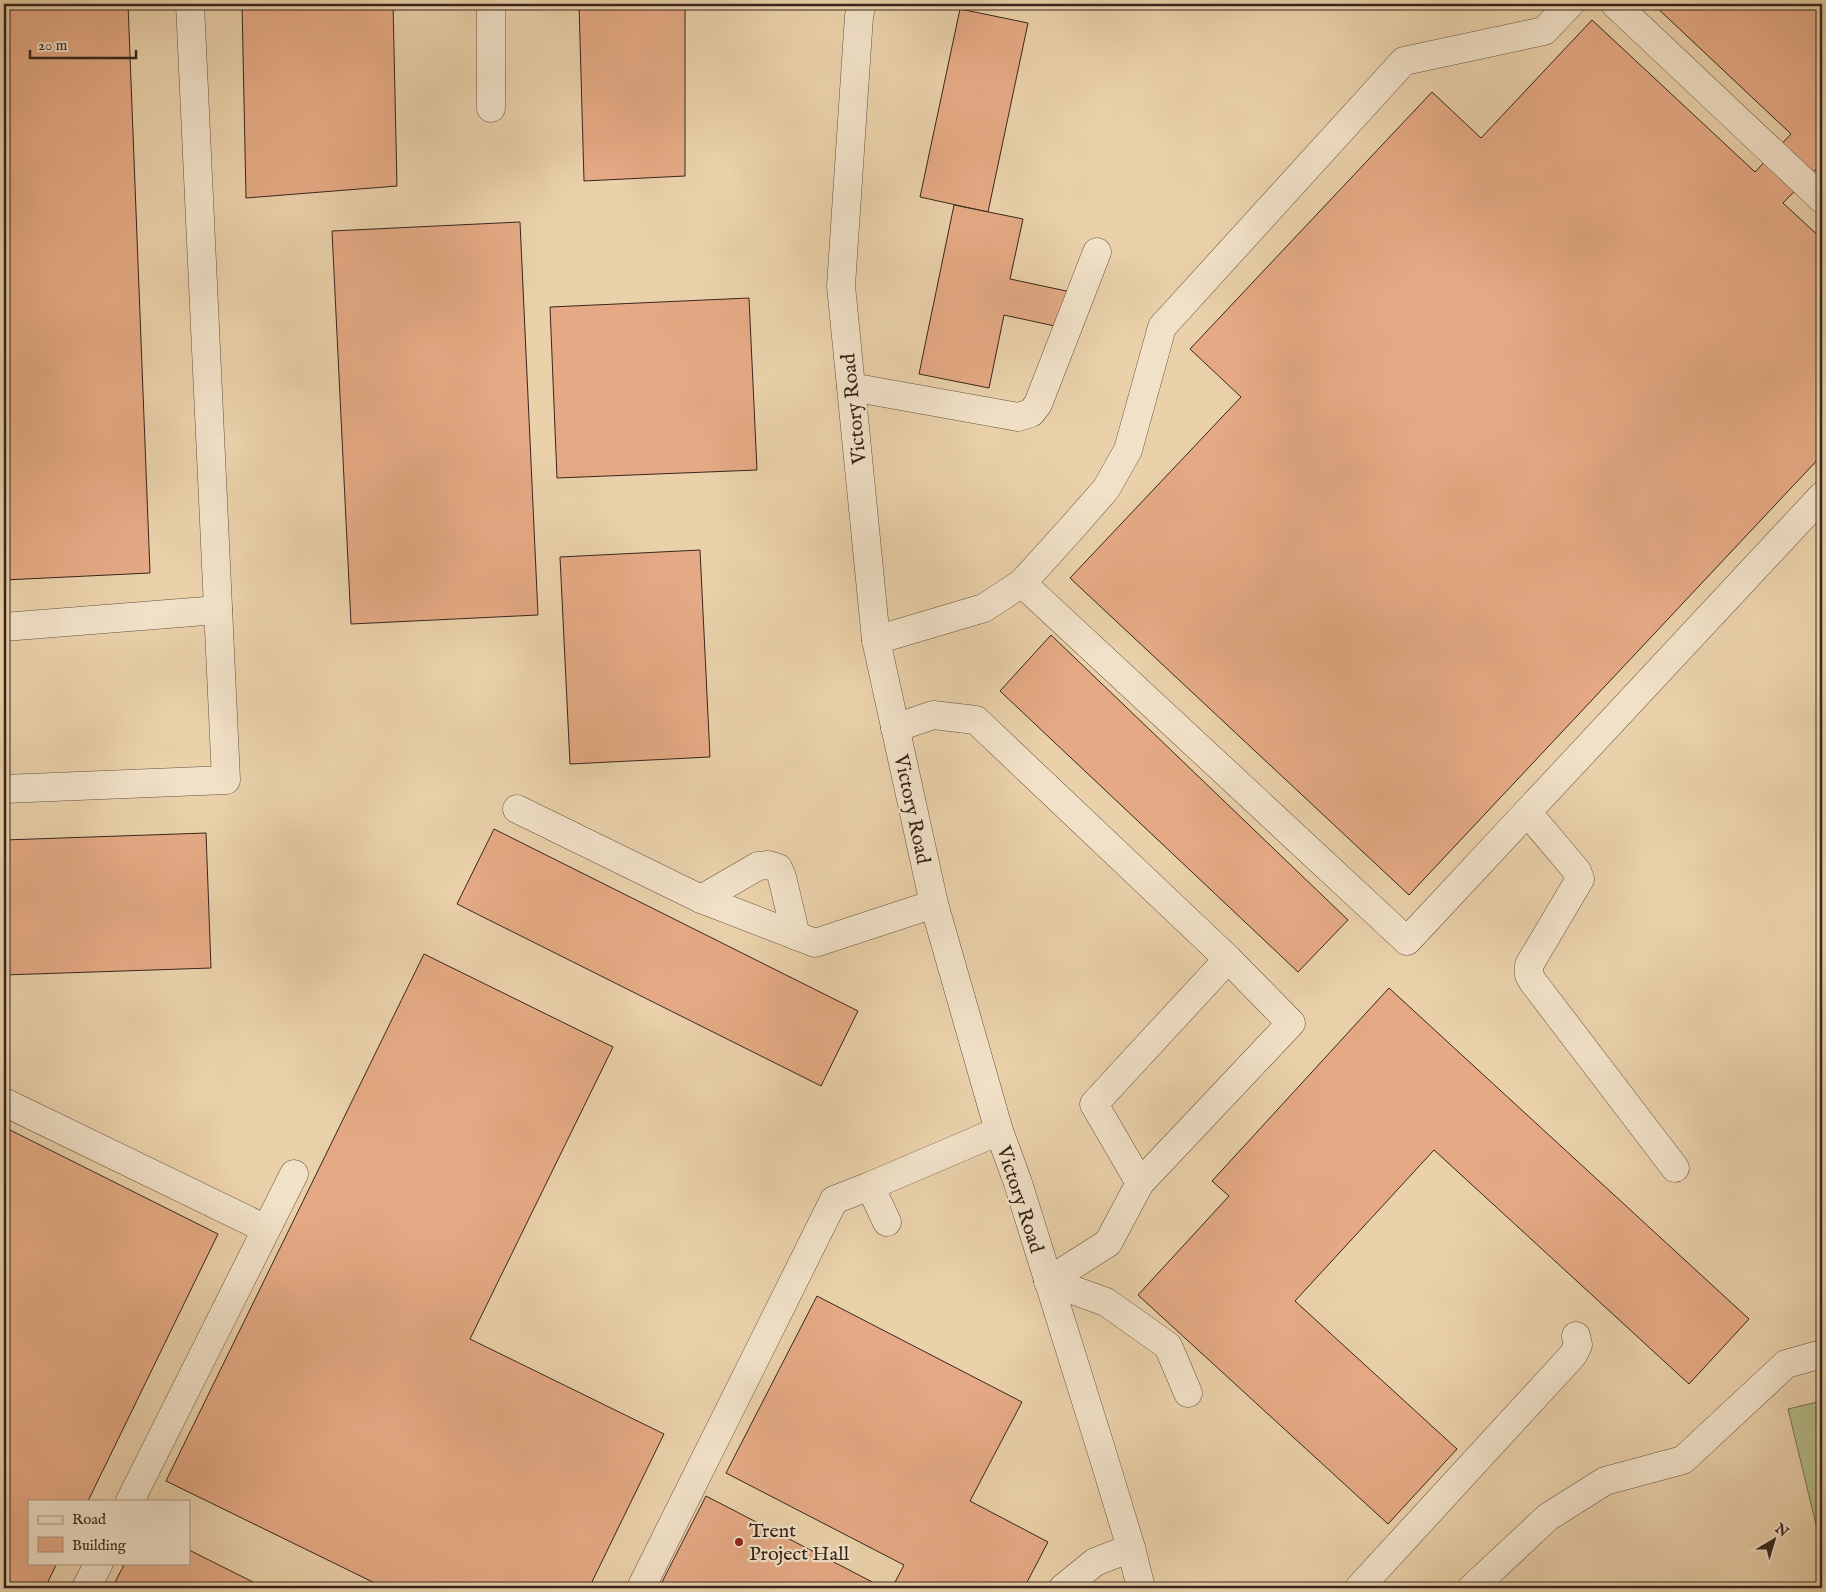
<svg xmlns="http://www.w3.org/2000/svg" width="1826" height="1592" font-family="'IM FELL English',serif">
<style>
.green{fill:#b5bc8a;stroke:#767153}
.building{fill:#e5aa85;stroke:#37261c}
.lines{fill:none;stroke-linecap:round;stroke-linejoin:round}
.minor-casing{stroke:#645140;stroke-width:29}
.minor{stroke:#f1e1c8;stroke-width:28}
.poi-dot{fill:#8f2418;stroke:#f1e1c8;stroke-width:2}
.labels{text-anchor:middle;stroke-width:4.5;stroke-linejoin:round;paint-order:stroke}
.street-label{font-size:20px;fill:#37261c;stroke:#f1e1c8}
.poi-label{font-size:20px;fill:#37261c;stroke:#f1e1c8;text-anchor:start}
</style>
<rect width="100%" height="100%" fill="#ead1aa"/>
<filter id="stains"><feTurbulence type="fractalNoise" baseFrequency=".004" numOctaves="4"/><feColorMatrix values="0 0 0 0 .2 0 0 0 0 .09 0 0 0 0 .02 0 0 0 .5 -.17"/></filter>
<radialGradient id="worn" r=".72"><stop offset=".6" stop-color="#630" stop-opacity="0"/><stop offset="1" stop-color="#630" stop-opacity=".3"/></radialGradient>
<path class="green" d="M1822,1401V1549L1788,1409Z"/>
<g class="building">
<path d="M4,4H128L150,573L4,580Z"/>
<path d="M242,4H393L397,186L246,198Z"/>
<path d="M579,4H685V176L584,181Z"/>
<path d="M1653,4H1822V163L1783,203L1822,239V455L1409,895L1070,578L1241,397L1190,349L1432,92L1481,138L1592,20L1755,172L1791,134Z"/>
<path d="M960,9L1028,23L988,212L920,197Z"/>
<path d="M954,205L1023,219L1010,279L1071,292L1064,328L1004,315L989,388L919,374Z"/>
<path d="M520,222L538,615L351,624L332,231Z"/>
<path d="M749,298L757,470L557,478L550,307Z"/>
<path d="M700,550L710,757L570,764L560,557Z"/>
<path d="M1051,635L1348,920L1298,972L1000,691Z"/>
<path d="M494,829L858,1011L821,1086L457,904Z"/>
<path d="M206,833L211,968L4,975V840Z"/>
<path d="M424,954L613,1047L470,1339L664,1434L589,1588H385L166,1481Z"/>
<path d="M1389,988L1749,1319L1689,1384L1434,1150L1295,1301L1457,1449L1388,1524L1138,1295L1229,1196L1212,1181Z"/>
<path d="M4,1127L218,1234L88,1501H29V1563H57L45,1588H4Z"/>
<path d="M817,1296L1022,1402L970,1501L1048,1542L1024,1588H892L904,1565L726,1473Z"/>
<path d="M706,1496L882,1587V1588H659Z"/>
<path d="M189,1550L265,1588H112L125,1563H189Z"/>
</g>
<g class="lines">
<g class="minor-casing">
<g id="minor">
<path d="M862,4L859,16L841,286L876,640L934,904L999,1131L1018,1183L1105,1462L1131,1548L1141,1588"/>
<path d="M1615,4L1822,199"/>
<path d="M491,108V4"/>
<path d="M851,387L1018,417L1031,413L1038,404L1097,252"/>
<path d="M1022,583L1407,941L1822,496"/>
<path d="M4,627L218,610"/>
<path d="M876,640L984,608L1022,583L1070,530L1106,489L1128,450L1162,327L1404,61L1544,31L1570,4"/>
<path d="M895,728L933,715L976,720L1228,959L1291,1023L1140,1183L1108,1243L1048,1281"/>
<path d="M4,789L226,780L190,4"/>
<path d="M517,809L701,899L815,943L934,904"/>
<path d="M1527,812L1577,871L1580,879L1529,965V975L1533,982L1675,1168"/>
<path d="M701,899L758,866L768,865L778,868L782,877L796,936"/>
<path d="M4,1102L266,1229"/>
<path d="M1140,1183L1094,1104L1228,959"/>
<path d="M887,1222L870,1186L999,1131"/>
<path d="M1048,1281L1106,1302L1168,1346L1188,1393"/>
<path d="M130,1501L294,1174"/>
<path d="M86,1588L99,1563"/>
<path d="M641,1588L834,1200L870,1186"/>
<path d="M1063,1588L1095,1562L1131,1548"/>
<path d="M1359,1588L1573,1355L1578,1345L1576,1336"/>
<path d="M1472,1588L1548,1517L1605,1481L1683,1460L1786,1364L1822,1354"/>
</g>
</g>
<use href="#minor" class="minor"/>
</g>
<circle class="poi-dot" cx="739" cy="1542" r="5"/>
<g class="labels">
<g class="street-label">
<text transform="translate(853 409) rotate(-96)" y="7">Victory Road</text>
<text transform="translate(913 809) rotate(78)" y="7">Victory Road</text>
<text transform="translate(1021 1199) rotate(72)" y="7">Victory Road</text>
</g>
<g class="poi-label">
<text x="749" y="1537">Trent<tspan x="749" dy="23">Project Hall</tspan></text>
</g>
</g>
<rect width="1826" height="1592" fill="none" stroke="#ead1aa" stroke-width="20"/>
<rect x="5" y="5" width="1816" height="1582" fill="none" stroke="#37261c" stroke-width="2.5"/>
<rect x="10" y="10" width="1806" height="1572" fill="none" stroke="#37261c"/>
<rect x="28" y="1500" width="162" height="65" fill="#f1e1c8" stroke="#a79683"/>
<rect x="38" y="1516" width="25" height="8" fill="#f1e1c8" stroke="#a79683"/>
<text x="72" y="1524" font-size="15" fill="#37261c">Road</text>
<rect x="38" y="1537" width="25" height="15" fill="#e5aa85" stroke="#a79683"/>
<text x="72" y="1550" font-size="15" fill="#37261c">Building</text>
<g transform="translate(1774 1540) rotate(38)" stroke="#f1e1c8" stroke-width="4" paint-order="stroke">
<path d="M0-4L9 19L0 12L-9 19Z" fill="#37261c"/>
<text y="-8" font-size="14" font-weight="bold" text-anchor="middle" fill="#37261c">N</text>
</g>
<path d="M30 50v8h106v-8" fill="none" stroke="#37261c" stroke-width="2.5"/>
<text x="38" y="50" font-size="15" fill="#37261c" stroke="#f1e1c8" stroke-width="4" paint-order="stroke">20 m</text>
<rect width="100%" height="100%" filter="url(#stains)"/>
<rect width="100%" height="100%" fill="url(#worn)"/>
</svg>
